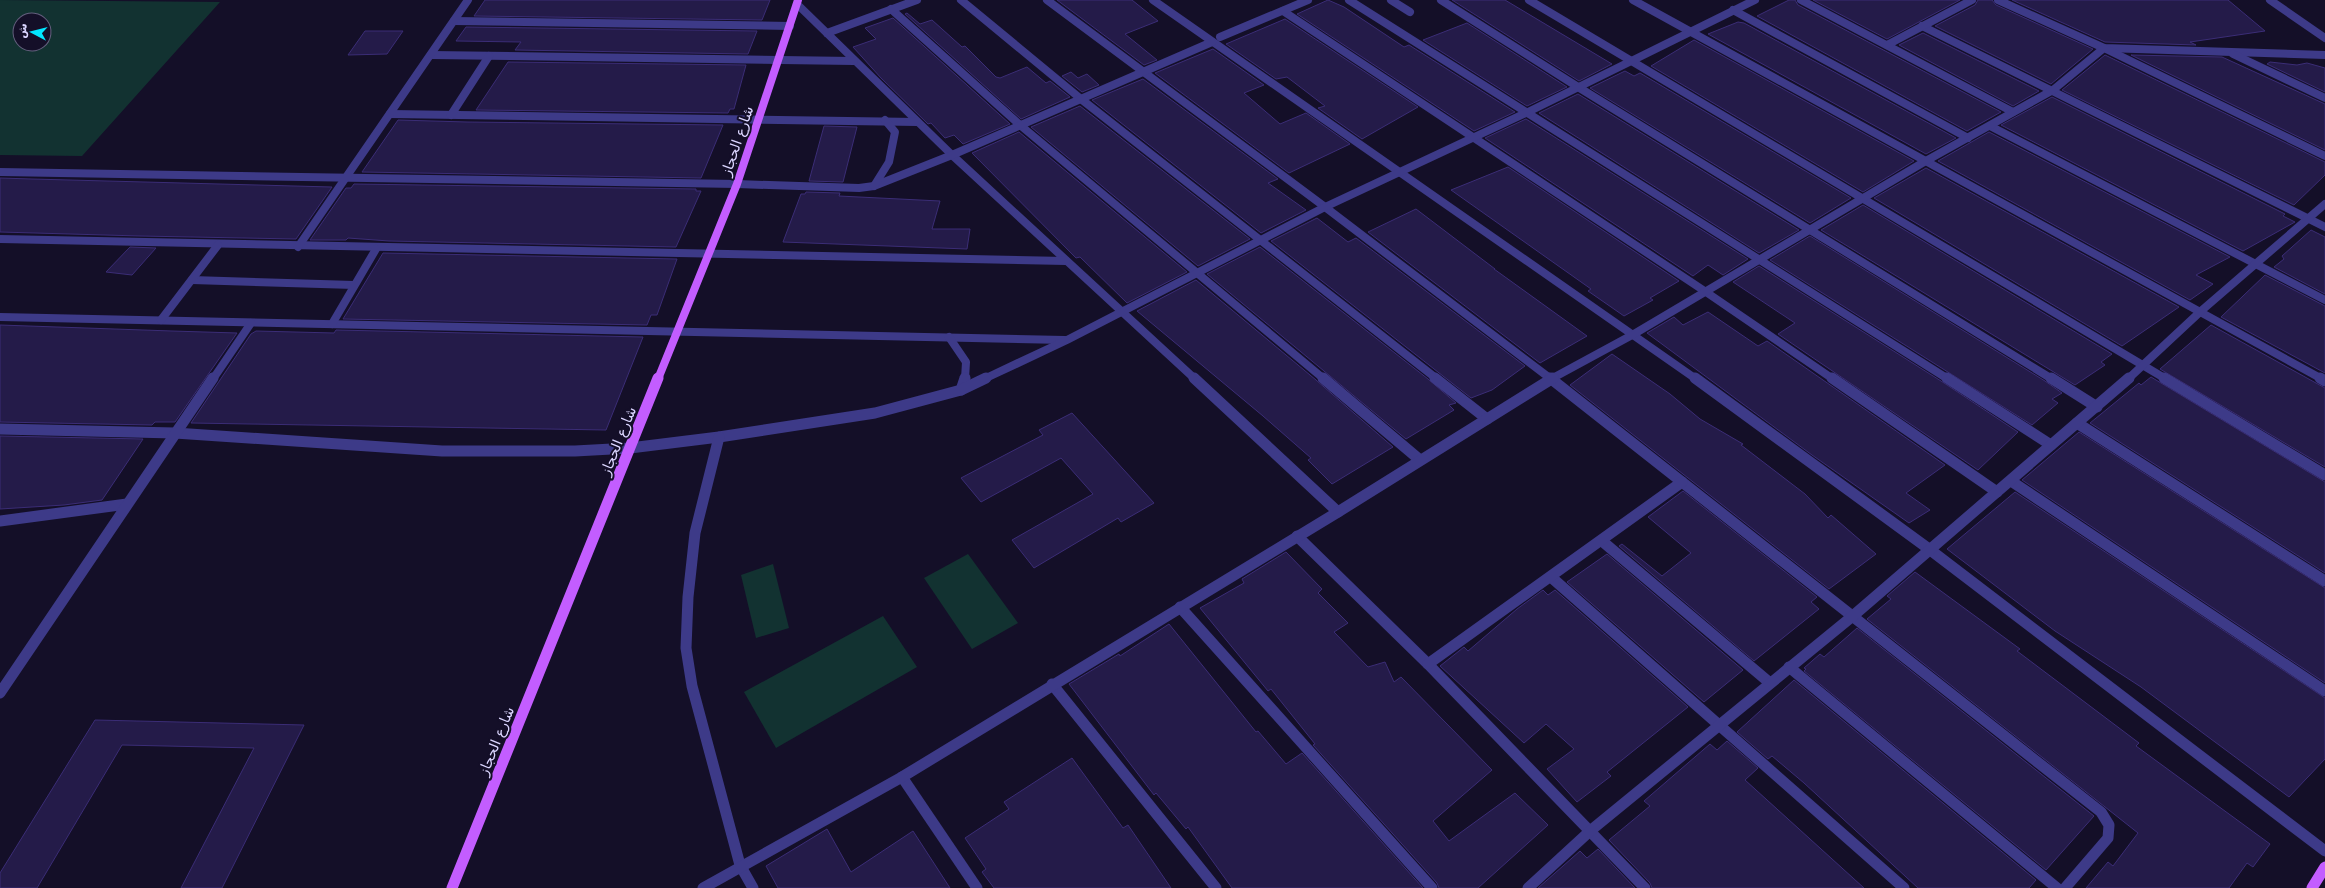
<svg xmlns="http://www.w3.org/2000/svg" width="2325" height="888" font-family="'DejaVu Sans',Cairo,sans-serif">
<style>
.green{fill:#123231;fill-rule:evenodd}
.building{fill:#241b49;stroke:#3b2d76}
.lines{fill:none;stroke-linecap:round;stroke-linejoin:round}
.minor-far1{stroke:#3d3a88;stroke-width:8}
.minor{stroke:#3d3a88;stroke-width:11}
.major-far1{stroke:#c35dff;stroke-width:8}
.major{stroke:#c35dff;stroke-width:11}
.labels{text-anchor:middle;stroke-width:4;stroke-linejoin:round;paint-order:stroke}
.street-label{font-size:14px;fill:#dbd6ff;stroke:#140f28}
</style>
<rect width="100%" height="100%" fill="#140f28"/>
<g class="green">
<path d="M0,0L220,2L82,156L0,155ZM20,20H44V44H20Z"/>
<path d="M968,554L1018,623L972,649L924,578Z"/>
<path d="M773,564L789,628L756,638L741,575Z"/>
<path d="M883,616L917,667L776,748L744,692Z"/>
</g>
<g class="building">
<path d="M485,0H770L762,20L474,16Z"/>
<path d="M1057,0H1132L1158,21L1125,34L1157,60L1144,65Z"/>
<path d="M1328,0L1344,7L1404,47L1409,45L1515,112L1474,131L1297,14Z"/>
<path d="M1452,0H1505L1612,64L1579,81Z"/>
<path d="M1789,0H1795L1798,5L2001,112L1967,131L1757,16Z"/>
<path d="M1813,0H1960L1887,39Z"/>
<path d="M1978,0H1992L1996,5L2093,49L2051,84L1935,26L1975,5Z"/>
<path d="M2012,0H2228L2265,31L2190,42L2196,45L2105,42Z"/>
<path d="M907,13L920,24L932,20L962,47L965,46L996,77L1000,78L1027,67L1046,83L1050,81L1070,97L1021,119L905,14Z"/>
<path d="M893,18L1010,124L963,144L954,135L945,138L931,123L928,124L881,78L853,47L876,39L865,28Z"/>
<path d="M1285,19L1418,107L1362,139L1318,108L1325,106L1287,77L1276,79L1226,44Z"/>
<path d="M1738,22L1744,23L1956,138L1926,154L1708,34Z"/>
<path d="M1467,23L1567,87L1527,106L1423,40Z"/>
<path d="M466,27L757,31L748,54L515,50L521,42L456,41Z"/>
<path d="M365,31H403L387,54L348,55Z"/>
<path d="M1923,33L2039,91L2013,106L1899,45Z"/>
<path d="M1694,40L1914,161L1863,192L1651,66Z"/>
<path d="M1213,49L1264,85L1244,93L1280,124L1306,113L1350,144L1289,173L1155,73Z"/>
<path d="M2105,55L2325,162V175L2294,205L2062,90Z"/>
<path d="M2131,55L2222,57L2325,104V150Z"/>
<path d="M508,62L746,65L734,109H730L728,113L476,110Z"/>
<path d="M2270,62L2297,65L2307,63L2325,68V92L2267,64Z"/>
<path d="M1625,71L1634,76L1640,73L1851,198L1810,223L1590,88Z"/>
<path d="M1071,72L1078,78L1087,74L1099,85L1082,92L1062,76Z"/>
<path d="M1143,79L1278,179L1268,183L1306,210L1261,233L1092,100Z"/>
<path d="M1578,94L1799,230L1759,253L1539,113Z"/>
<path d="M2052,97L2285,214L2283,216L2295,222L2243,251L2001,125Z"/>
<path d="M1080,106L1250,239L1198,266L1031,127Z"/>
<path d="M1526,119L1748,259L1723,275L1708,265L1693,276L1485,138Z"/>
<path d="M398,120L467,122L723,125L701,178L362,172Z"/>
<path d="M824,126L857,127L843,182L809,181Z"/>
<path d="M1019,132L1187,272L1127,303L1080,257L1076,258L972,153Z"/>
<path d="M1989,132L2230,257L2196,275L2213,284L2190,300L1938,161Z"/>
<path d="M1508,167L1679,281L1650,298L1653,300L1624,316L1588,291L1591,289L1451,190Z"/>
<path d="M1926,168L2179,307L2122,346L1874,198Z"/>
<path d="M0,178L32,179L332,187L296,239L140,236L0,232Z"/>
<path d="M354,184L696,189V191H701L676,247L389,241L348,238L346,240H310L346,188H351Z"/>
<path d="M806,192L840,193L839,196L940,201L932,229H970L967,249L783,242L801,194H805Z"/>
<path d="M1863,205L2112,354L2101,362L2105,365L2075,385L1821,230Z"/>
<path d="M1416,209L1495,269H1494L1587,336L1540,363L1368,232Z"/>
<path d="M1317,218L1348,242L1356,238L1525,366L1492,390L1471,398L1271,241Z"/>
<path d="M2311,230L2325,237V294L2274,267L2284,259L2282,256Z"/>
<path d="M1810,236L2045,381L2062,393L2052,399L2058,403L2032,425L1770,260Z"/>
<path d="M130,247L156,248L132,275L106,272Z"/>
<path d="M1260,247L1428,379L1456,403L1449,405L1454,410L1406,439L1207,274Z"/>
<path d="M383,253L677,259L657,315H651L647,325L343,319Z"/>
<path d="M1759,266L1941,381L2018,432L1978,470L1778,334L1795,323L1733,282Z"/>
<path d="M2265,275L2325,306V373L2221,317Z"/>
<path d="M1196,280L1316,380L1393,447L1332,484L1308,460L1311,458L1263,416L1137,311Z"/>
<path d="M1708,312L1758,346L1767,341L1945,465L1906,493L1930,510L1909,523L1812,455L1647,333L1674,317L1683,325Z"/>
<path d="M0,325L172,331L237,333L175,422H155L152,425L0,422Z"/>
<path d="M2211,325L2325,388V467L2160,369Z"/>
<path d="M336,330L643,337L606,430L191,423L251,334L256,331L334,333Z"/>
<path d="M1612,354L1670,394L1700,419L1743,444L1741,445L1805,494L1828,518L1831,515L1876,554L1829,589L1570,385Z"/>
<path d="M2151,377L2325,482V573L2090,423L2139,383L2141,385Z"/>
<path d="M1072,413L1154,503L1121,522L1118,518L1034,568L1012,540L1093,494L1061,458L981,502L961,478L1043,435L1039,430Z"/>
<path d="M2079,432L2325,588V683L2022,480Z"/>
<path d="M0,436L143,439L102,500L64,505L0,509Z"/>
<path d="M1683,491L1817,597L1811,602L1819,609L1754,661L1619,546L1622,544L1662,576L1691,553L1648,517Z"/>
<path d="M2015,492L2325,698V759L2289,797L2141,687L2055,631L1947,549Z"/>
<path d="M1286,552L1322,589L1318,593L1348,623L1334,632L1368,667L1385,662L1394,682L1401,677L1492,770L1433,821L1449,841L1515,793L1548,825L1478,888H1439L1437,883L1313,745L1315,744L1271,689L1268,691L1200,608L1244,583L1242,579Z"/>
<path d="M1607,554L1743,670L1704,702L1567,582Z"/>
<path d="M1915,572L2020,649L2017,651L2139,743L2136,746L2270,844L2253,867L2247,863L2229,888H2086L2108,862L2113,866L2138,833L1867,619L1891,599L1887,596Z"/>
<path d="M1543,590L1548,595L1555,590L1688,707L1607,772L1611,776L1577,802L1547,769L1574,749L1546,724L1524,743L1440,666L1464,647L1468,651L1517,609Z"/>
<path d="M1169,624L1256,732L1258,731L1286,764L1302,753L1423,888H1232L1188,827L1186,829L1156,793L1154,795L1069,684L1119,654L1120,656Z"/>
<path d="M1857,628L2094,816L2046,870L1804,671L1806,669L1804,668L1820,654L1824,657Z"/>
<path d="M1794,680L2036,880L2029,888H1918L1804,783L1772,756L1768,759L1737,732Z"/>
<path d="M95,720L304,725L222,888H181L254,748L122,745L37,888H0V873Z"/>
<path d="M1727,741L1758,768L1745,780L1864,888H1652L1650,883L1609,840L1650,806L1644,801L1710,744L1717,750Z"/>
<path d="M1072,758L1123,828L1128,825L1171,888H994L982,872L986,869L965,838L1009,809L1004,802Z"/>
<path d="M827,829L851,872L913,831L950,888H778L766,866Z"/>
<path d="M1598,849L1635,888H1538L1580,851L1587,858Z"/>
</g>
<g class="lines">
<g class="minor-far1">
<path d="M961,0L1081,99L1437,379"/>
<path d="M1047,0L1325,207L1551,379"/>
<path d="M1153,0L1696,379"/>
<path d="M1349,0L1948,379"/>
<path d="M1391,0L1410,12"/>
<path d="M1441,0L1578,87L2052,379"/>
<path d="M1529,0L2166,379"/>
<path d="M1633,0L2322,379"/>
<path d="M1801,0L2013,112"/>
<path d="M1998,0L2104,48L2325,55"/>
<path d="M2270,0L2325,38"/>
<path d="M797,4L952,155L1195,379"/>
<path d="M891,9L1020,125L1324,379"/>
<path d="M1733,10L1968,138"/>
<path d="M1283,11L1706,292L1833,379"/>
<path d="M454,21L790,26"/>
<path d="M1922,26L2325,227"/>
<path d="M827,33L917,0"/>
<path d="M1220,37L1308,0"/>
<path d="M1887,45L1972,0"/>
<path d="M2233,54L2325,98"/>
<path d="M431,55L854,61"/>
<path d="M390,114L917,122"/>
<path d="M451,115L489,56"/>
<path d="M1990,126L2325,300"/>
<path d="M0,172L737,184L859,188L874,186L952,155L1212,42"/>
<path d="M874,186L889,162L895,132L885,120"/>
<path d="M0,239L1066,261"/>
<path d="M298,247L468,0"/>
<path d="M192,280L354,285"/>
<path d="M0,317L1065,340"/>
<path d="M161,320L218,245"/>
<path d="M332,324L376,249"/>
<path d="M949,337L966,362L965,379"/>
<path d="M213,379L251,323"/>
<path d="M984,379L1067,340L1325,207L1528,112L1755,0"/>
<path d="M1551,379L1634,334L1924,162L2053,90L2104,48L2325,156"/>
<path d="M2128,379L2201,311L2325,204"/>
</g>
<g class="minor">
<path d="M1194,378L1338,512"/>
<path d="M1323,378L1420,460"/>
<path d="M1435,378L1487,419"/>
<path d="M1550,378L2101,812L2109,825L2108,838L2065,888"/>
<path d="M1695,378L1929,549L2325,851"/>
<path d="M1832,378L1997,492"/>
<path d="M1947,378L2051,445"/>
<path d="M2051,378L2097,407"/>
<path d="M2164,378L2325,475"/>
<path d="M2320,378L2325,381"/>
<path d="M961,390L965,378"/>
<path d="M2077,423L2325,581"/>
<path d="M0,429L175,433L442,451H575L630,448L719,437L875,413L961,390L986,378"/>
<path d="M719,437L695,533L688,597L686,648L692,686L740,865L753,888"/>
<path d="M2011,481L2325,691"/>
<path d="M0,521L127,504"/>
<path d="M1297,536L1428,664L1645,888"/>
<path d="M1602,541L1770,683"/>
<path d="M1551,577L1904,888"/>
<path d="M1180,607L1432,888"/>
<path d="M1428,664L1682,482"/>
<path d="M1789,667L2057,888"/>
<path d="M1052,684L1216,888"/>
<path d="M0,693L213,378"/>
<path d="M902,777L977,888"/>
<path d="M703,888L902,777L1338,512L1553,378"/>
<path d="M1528,888L1590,831L1854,615L2129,378"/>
</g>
<path class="major-far1" d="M658,379L737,184L798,0"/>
<g class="major">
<path d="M452,888L658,378"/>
<path d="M2312,888L2325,867"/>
</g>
</g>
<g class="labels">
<g class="street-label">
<text transform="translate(737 141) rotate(-71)" y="5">شارع الحجاز</text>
<text transform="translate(618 441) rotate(-68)" y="5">شارع الحجاز</text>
<text transform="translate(496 741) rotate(-68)" y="5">شارع الحجاز</text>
</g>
</g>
<g transform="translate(32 32) rotate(277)"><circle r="19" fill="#140f28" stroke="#645f7e"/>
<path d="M0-3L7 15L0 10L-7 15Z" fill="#02e6ff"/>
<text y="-6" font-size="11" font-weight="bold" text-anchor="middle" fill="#dbd6ff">ش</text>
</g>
</svg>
